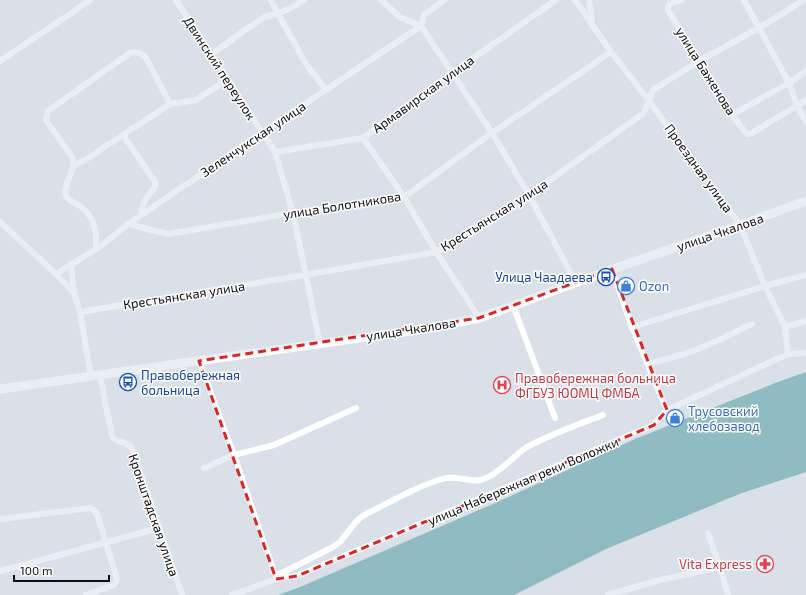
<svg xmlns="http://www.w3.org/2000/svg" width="806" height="595" font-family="'Exo 2',sans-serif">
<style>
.water{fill:#389192}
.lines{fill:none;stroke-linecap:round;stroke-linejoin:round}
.minor{stroke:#fff;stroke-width:6}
.primary{stroke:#fff;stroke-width:9}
.marked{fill:none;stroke:#d62828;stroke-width:3;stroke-dasharray:8 5;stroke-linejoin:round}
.labels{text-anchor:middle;stroke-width:3;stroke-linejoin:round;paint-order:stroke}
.street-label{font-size:13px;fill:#0b0d10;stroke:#fff}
.transit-label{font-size:13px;fill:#164399;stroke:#fff;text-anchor:end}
.shop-label{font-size:13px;fill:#366cbe;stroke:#fff;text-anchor:start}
.health-label{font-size:13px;fill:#be3a42;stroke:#fff;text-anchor:start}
</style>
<rect width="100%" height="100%" fill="#d9e0e8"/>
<path class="water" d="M806,372V472L742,493L606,549L514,595H278L300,587L493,504L635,439L775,383Z"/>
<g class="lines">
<g class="minor">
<path d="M176,0L275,152L293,213L320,344"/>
<path d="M271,0L277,12L306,64L326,90"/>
<path d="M381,0L400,17L421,26L492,133L529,195L576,283"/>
<path d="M575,0L611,52L649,101L740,225L765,286L785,327L788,354"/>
<path d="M589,0L592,22"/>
<path d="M682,0L669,4L668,6V10L732,115L746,133L748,134L752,133L806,100"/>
<path d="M744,0L789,83L797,105L806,122"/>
<path d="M211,55L245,30L265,17L282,12L294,6L304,0"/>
<path d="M0,61L70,14L90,0"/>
<path d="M732,115L789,83L806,71"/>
<path d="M123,135L156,183C155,189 149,194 146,199C143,204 142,209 141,215"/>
<path d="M363,138L404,197L436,252L463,293L479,318"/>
<path d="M275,152L363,138L452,73L556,0"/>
<path d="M74,165L85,160L170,104L196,100L228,79"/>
<path d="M0,222L56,274L74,293L80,312L91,377"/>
<path d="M128,224L168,234L293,213L404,197L492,133L611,52"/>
<path d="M96,249C96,243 97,236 95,230C93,221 88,211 80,206C75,202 68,202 66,195C63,188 72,172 74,165L72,157L46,120V117L48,111L130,53C139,51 140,53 146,58L170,104"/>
<path d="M71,264L74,293"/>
<path d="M612,269L630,322L667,410L671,422"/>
<path d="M56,274L101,246L128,224L263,132L421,26L423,18L425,14L445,0"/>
<path d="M513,305L555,418"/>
<path d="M80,312L305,275L436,252L529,195L644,113L653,90L699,61L759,28L804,0"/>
<path d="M632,327L765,286L806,275"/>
<path d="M785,327L806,321"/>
<path d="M199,361L234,455L276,578"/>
<path d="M648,364C665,359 682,356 698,349C717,342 734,332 752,324"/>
<path d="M100,376L112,436C119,446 125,439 132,448L182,595"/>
<path d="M204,468L234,455L274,445L356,408"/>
<path d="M0,519L90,508L94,510L97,514L117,579L116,582L114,585L86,595"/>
<path d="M708,533L720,567L728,595"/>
<path d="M0,571L159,528"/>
<path d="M276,576L333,547C335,545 338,544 340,542C347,534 352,525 360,518C365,514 372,511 378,508C399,497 419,486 442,479C457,474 472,485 486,478C502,471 513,456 527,447C551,434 577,425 603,415"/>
<path d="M232,595L276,579L297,576L654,425L667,410L788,354L806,353"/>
<path d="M608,595L656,581L720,567"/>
</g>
<path class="primary" d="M0,389L424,329L479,318L616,268L740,225L806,201"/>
</g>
<path d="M0 0H806V595H0ZM612,269L667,410L654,425L297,576L276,579L199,361L479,318Z" fill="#d9e0e8" fill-opacity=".55" fill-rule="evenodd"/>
<path class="marked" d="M612,269L667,410L654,425L297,576L276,579L199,361L479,318Z"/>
<defs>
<g id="bus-ring" transform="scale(0.9)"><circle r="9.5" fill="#fff" stroke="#1a4fb4" stroke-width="1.5"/><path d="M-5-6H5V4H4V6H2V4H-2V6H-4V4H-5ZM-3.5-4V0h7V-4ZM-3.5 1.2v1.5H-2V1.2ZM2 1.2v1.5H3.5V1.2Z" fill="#1a4fb4"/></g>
<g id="shop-ring" transform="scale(0.9)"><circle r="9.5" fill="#fff" stroke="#3f7fe0" stroke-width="1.5"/><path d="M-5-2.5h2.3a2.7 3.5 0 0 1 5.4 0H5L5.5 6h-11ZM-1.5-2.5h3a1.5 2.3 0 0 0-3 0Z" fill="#3f7fe0"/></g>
<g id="hospital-ring" transform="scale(0.9)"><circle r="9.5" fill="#fff" stroke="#e0444e" stroke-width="1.5"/><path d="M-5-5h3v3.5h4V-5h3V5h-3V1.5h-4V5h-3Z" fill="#e0444e"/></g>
<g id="pharmacy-ring" transform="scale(0.9)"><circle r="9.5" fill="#fff" stroke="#e0444e" stroke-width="1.5"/><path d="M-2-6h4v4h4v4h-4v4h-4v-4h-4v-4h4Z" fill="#e0444e"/></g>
</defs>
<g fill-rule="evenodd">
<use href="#bus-ring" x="606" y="277"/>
<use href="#shop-ring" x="626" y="286"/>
<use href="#bus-ring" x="128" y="382"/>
<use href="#hospital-ring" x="502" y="385"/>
<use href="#shop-ring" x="675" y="418"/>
<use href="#pharmacy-ring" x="765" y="564"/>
</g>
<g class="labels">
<g class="street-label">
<text transform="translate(220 68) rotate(57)" y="5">Двинский переулок</text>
<text transform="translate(706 71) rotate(58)" y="5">улица Баженова</text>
<text transform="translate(423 94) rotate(-36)" y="5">Армавирская улица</text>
<text transform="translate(253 139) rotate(-34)" y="5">Зеленчукская улица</text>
<text transform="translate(699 168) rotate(54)" y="5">Проездная улица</text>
<text transform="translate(342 205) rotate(-9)" y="5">улица Болотникова</text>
<text transform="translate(494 215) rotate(-32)" y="5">Крестьянская улица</text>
<text transform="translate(720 232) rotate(-19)" y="5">улица Чкалова</text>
<text transform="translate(184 295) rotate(-9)" y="5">Крестьянская улица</text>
<text transform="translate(411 329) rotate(-9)" y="5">улица Чкалова</text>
<text transform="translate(523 481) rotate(-23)" y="5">улица Набережная реки Воложки</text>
<text transform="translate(154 515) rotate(71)" y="5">Кронштадская улица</text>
</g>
<g class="transit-label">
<text x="593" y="282">Улица Чаадаева</text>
<text x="141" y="380" text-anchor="start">Правобережная<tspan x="141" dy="15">больница</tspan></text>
</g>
<g class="shop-label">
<text x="639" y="291">Ozon</text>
<text x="688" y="416">Трусовский<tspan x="688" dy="15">хлебозавод</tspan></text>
</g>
<g class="health-label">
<text x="515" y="383">Правобережная больница<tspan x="515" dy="15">ФГБУЗ ЮОМЦ ФМБА</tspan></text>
<text x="752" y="569" text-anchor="end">Vita Express</text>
</g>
</g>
<path d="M14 575v6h95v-6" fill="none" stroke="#0b0d10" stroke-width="2"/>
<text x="20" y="575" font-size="12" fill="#0b0d10" stroke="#ffffff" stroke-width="3" paint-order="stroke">100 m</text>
</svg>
